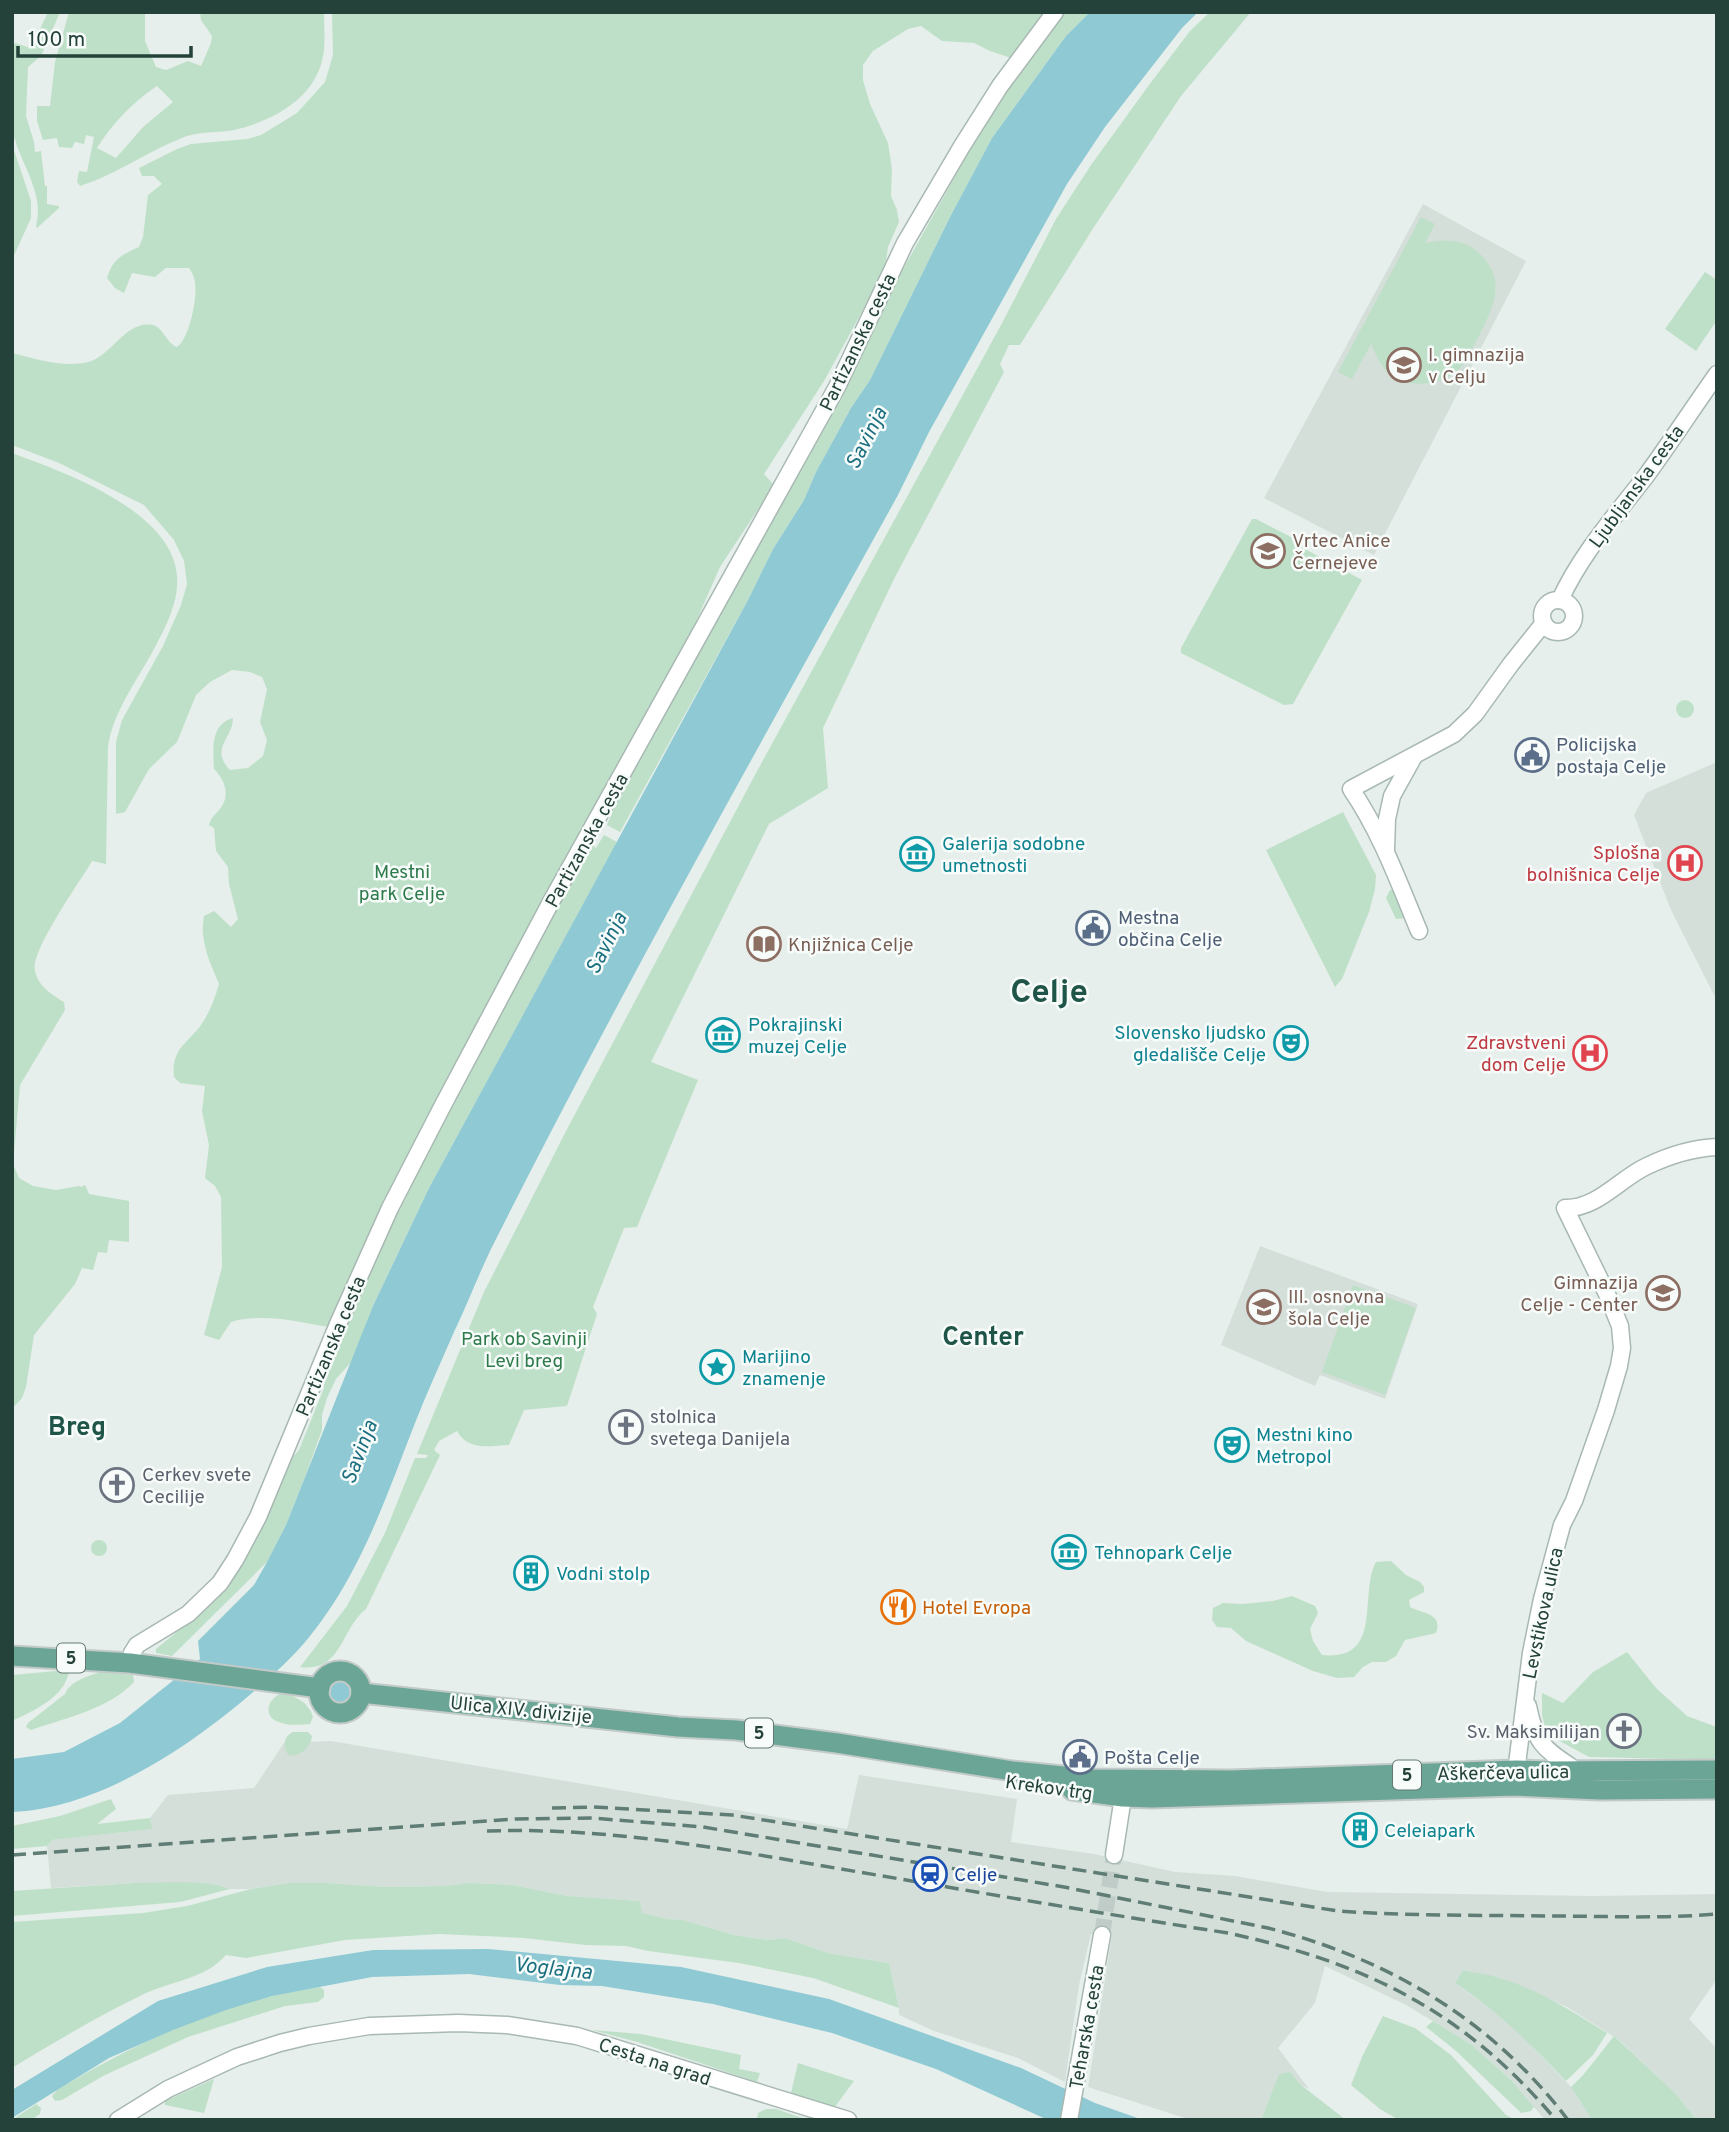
<svg xmlns="http://www.w3.org/2000/svg" width="1729" height="2132" font-family="Overpass,sans-serif">
<style>
.built{fill:#d4dfda}
.green{fill:#bfe0c8;fill-rule:evenodd}
.water{fill:#8ec9d4}
.lines{fill:none;stroke-linecap:round;stroke-linejoin:round}
.minor-tunnel{stroke:#bfccc8;stroke-width:16;stroke-dasharray:16 8;stroke-linecap:butt}
.minor-casing{stroke:#a8b8b2;stroke-width:19}
.major-casing{stroke:#c2cac8;stroke-width:23}
.minor{stroke:#fff;stroke-width:16}
.major{stroke:#6aa596;stroke-width:19}
.rail{stroke:#5f7d75;stroke-width:3.5;stroke-dasharray:14 7;stroke-linecap:butt}
.labels{text-anchor:middle;stroke-width:5;stroke-linejoin:round;paint-order:stroke}
.shield{fill:#f7fbf9;stroke:#637a73;stroke-width:2}
.shield-label{font-size:18px;font-weight:bold;fill:#24423a}
.street-label{font-size:19px;fill:#24423a;stroke:#f7fbf9}
.education-label{font-size:19px;fill:#785e54;stroke:#f7fbf9;text-anchor:start}
.service-label{font-size:19px;fill:#4e5e75;stroke:#f7fbf9;text-anchor:start}
.culture-label{font-size:19px;fill:#0d838f;stroke:#f7fbf9;text-anchor:start}
.health-label{font-size:19px;fill:#be3a42;stroke:#f7fbf9;text-anchor:end}
.park-label{font-size:19px;fill:#2d7a4b;stroke:#f7fbf9}
.worship-label{font-size:19px;fill:#5b616d;stroke:#f7fbf9;text-anchor:start}
.food-label{font-size:19px;fill:#c56008;stroke:#f7fbf9;text-anchor:start}
.transit-label{font-size:19px;fill:#164399;stroke:#f7fbf9;text-anchor:start}
.water-label{font-size:21px;font-style:italic;fill:#1c6f80;stroke:#f7fbf9}
.district-label{font-size:26px;font-weight:bold;fill:#1f5548;stroke:#f7fbf9}
.town-label{font-size:33px;font-weight:bold;fill:#1f5548;stroke:#f7fbf9}
</style>
<rect width="100%" height="100%" fill="#e6efeb"/>
<g class="built">
<path d="M1423,204L1526,261L1374,555L1264,498Z"/>
<path d="M1717,762V1001L1671,910L1634,815L1646,793Z"/>
<path d="M1260,1246L1418,1304L1385,1399L1320,1375L1315,1386L1221,1345Z"/>
<path d="M331,1741L847,1829L859,1775L1017,1799L1011,1842L1094,1854L1175,1872L1235,1876L1327,1892L1596,1896L1717,1894V1979L1689,2019L1717,2049V2120H1697L1675,2093L1619,2040L1567,2007L1500,1978L1463,1970L1455,1983L1493,2010L1523,2037L1571,2087L1592,2120H1545L1511,2080L1472,2045L1406,2005L1325,1966L1315,2003L1278,2048L1309,2089L1301,2085L1290,2072L1280,2074L1261,2120H1191L1088,2087L1112,1935L1091,1934L1079,1985L1065,2082L1018,2058L934,2031L899,2015V2008L889,1963L828,1953L785,1938L768,1940L734,1935L683,1920L667,1919L641,1913L639,1901L567,1896L513,1885L475,1883L442,1886L388,1887L327,1883H289L251,1889H230L226,1887L201,1884L135,1883L51,1888L47,1846L51,1840L151,1829L150,1818L168,1795L254,1788L284,1743Z"/>
</g>
<g class="green">
<path d="M48,12H60L41,56L28,67L26,116L34,142L35,152L41,151L45,186H47V204L59,206V208L37,228L36,226C46,191 16,159 12,126C9,101 12,74 12,49L15,43L31,48Z"/>
<path d="M69,12H145V41L156,67L166,70L188,61L201,66L211,43L212,36L201,20L200,12H324C324,27 326,46 322,61C312,100 272,121 234,130C218,133 203,131 187,136C149,150 118,174 80,186L77,182L79,171L87,172L94,137L86,135L84,144L75,142L72,148L59,147L57,138L43,140L37,121V106H50L55,62ZM157,86L173,102L143,127L116,158L97,148C112,124 133,102 157,86Z"/>
<path d="M332,12H1046L1011,58L990,51L974,43L942,41L921,26L908,29L873,51L863,65V80L870,104L888,143L892,169L891,196L897,210L899,222L888,247L886,261L875,288L824,381L764,474L774,485L720,567L687,642L436,1103L328,1327C296,1321 262,1313 231,1322L219,1340L204,1335L222,1267L221,1197L215,1186L205,1178L209,1145L202,1111L205,1086L180,1083L174,1077C171,1049 187,1044 201,1025C210,1012 215,998 219,984C210,963 199,940 204,916L214,911L231,927L238,919L229,884L228,867L216,851L214,828L209,825C211,816 217,814 222,806C230,793 224,779 214,769C213,751 210,724 233,718C233,739 209,748 230,770L248,768L263,756L267,740L260,722L267,689L262,677L250,672L232,670L210,682L196,695L177,742L149,769L125,812L116,814V742L122,720L163,646L181,605L187,584L184,561L174,540L144,505L59,463L12,445V353C36,359 64,368 88,362C112,356 125,320 153,325C164,328 166,343 177,347C190,338 199,293 194,278C193,274 191,271 189,268H166L155,277L132,273L124,293L115,288L107,278C113,259 121,255 139,247L143,237L148,195L162,184L154,176H142L139,168L177,149L191,144L247,139L261,135L297,113L325,82L333,55Z"/>
<path d="M1063,12H1090L1066,36L992,138L950,217L870,380L851,408L816,472L804,500L773,549L748,600L620,832L607,825L622,789L770,517L850,380L898,278L979,134L1021,68Z"/>
<path d="M1210,12H1251L1181,96L1094,227L1020,345H1009L1000,364L1004,372L895,577L823,728L828,788L769,824L651,1062L698,1080L637,1227L624,1228L593,1307L597,1314L567,1406L524,1410L509,1445C489,1446 468,1451 457,1431L439,1441L434,1450L440,1455L366,1609C341,1628 342,1673 300,1667L347,1606L385,1533L415,1458H426L428,1455L417,1454L484,1292L565,1133L756,773L1001,325L1056,219L1091,165L1149,85L1190,31Z"/>
<path d="M12,144L31,201V218L12,260Z"/>
<path d="M1421,217L1435,224L1425,243C1445,239 1463,238 1479,253C1508,280 1493,307 1479,336C1472,348 1467,363 1456,372C1439,386 1409,388 1391,375C1381,368 1376,355 1371,344L1352,379L1338,372Z"/>
<path d="M1705,272L1717,280V320L1696,351L1665,329Z"/>
<path d="M12,453C66,473 183,514 177,586C176,608 163,632 153,651C136,682 113,712 108,747L106,864L92,861C80,882 30,951 35,971C38,986 52,995 64,1002L65,1010L20,1085L13,1164L19,1178L33,1186L56,1190L79,1186L81,1187L85,1185L89,1194L129,1201V1242L109,1240L107,1253L98,1252L93,1270L82,1268L75,1284L34,1335L26,1387L22,1398L12,1409Z"/>
<path d="M1252,519H1256L1295,539L1294,543L1362,580L1293,704L1284,705L1181,653V648Z"/>
<circle cx="1685" cy="709" r="9"/>
<path d="M1343,812L1376,875L1375,889L1369,912L1342,979L1335,987L1266,850Z"/>
<path d="M604,835L617,842L429,1188L373,1306L352,1361L336,1379L327,1398L322,1415V1430L305,1477L286,1525L267,1562L172,1656L156,1653V1649L189,1622L259,1530L291,1459L299,1450L324,1388L323,1382C395,1196 494,1020 592,845L596,848Z"/>
<path d="M1390,890H1393L1407,918L1396,919L1386,898Z"/>
<path d="M1353,1285L1416,1308L1385,1395L1322,1372Z"/>
<circle cx="99" cy="1548" r="8"/>
<path d="M1391,1561L1406,1575L1420,1582L1424,1587V1592L1409,1600L1410,1607C1423,1614 1443,1613 1436,1633L1405,1640L1396,1656L1386,1662H1372L1363,1667L1354,1677L1337,1678L1313,1671L1246,1641L1231,1628L1217,1627L1212,1620L1213,1608L1223,1603L1243,1604L1273,1601L1292,1596L1315,1606L1318,1613L1310,1629L1313,1641L1322,1655C1385,1661 1358,1595 1376,1562Z"/>
<path d="M1627,1652L1656,1688L1687,1716L1717,1727V1760L1589,1757L1547,1734L1542,1715V1693L1563,1703L1593,1672Z"/>
<path d="M67,1670H69C66,1697 33,1711 12,1721V1675Z"/>
<path d="M101,1672L133,1675L134,1682C109,1709 65,1718 31,1730L26,1727L28,1723L65,1694C70,1681 88,1676 101,1672Z"/>
<path d="M284,1693C297,1697 309,1703 313,1717L310,1724C299,1725 286,1726 276,1721C262,1714 269,1696 284,1693Z"/>
<path d="M293,1732H308L312,1736C311,1747 300,1756 289,1756C282,1747 283,1737 293,1732Z"/>
<path d="M111,1799L116,1809L97,1824L150,1818L152,1829L52,1840L47,1846L12,1849V1826L60,1816Z"/>
<path d="M135,1883C159,1883 209,1879 230,1889L180,1902L12,1916V1891Z"/>
<path d="M289,1883H327L388,1887L442,1886L471,1883L513,1885L567,1896L640,1901L642,1913L667,1919L683,1920L734,1935L768,1940L785,1938L828,1953L889,1963L899,2008L813,1978L739,1963L648,1951L626,1946L585,1945L524,1938L439,1934L345,1940L246,1958L226,1955C221,1960 215,1966 209,1969C193,1979 163,1985 144,1994C98,2016 55,2042 12,2068V1922L143,1913L187,1906L251,1889Z"/>
<path d="M1463,1970C1475,1973 1488,1974 1500,1978C1539,1990 1573,2012 1607,2033L1593,2055L1566,2081C1531,2045 1497,2010 1455,1983Z"/>
<path d="M320,1987L324,1990V1997L318,2002L285,2006L188,2037L103,2076L62,2100L55,2101L52,2096L57,2090C137,2042 227,1999 320,1987Z"/>
<path d="M1383,2016L1415,2028L1451,2055L1506,2115L1516,2120H1399L1380,2109L1351,2085L1362,2057Z"/>
<path d="M1433,2021L1472,2045L1511,2080L1534,2107L1531,2111L1521,2113L1517,2109L1455,2050L1426,2027Z"/>
<path d="M592,2030L641,2034L741,2055L739,2069L760,2073L757,2082L637,2042Z"/>
<path d="M1614,2036L1675,2093L1697,2120H1592L1571,2087L1584,2074Z"/>
<path d="M798,2063L854,2081L834,2108L791,2093Z"/>
<path d="M1290,2072L1301,2085L1346,2120H1261L1279,2074Z"/>
<path d="M214,2079L204,2113L165,2105V2101Z"/>
<path d="M36,2104L41,2108L40,2114L31,2120H12Z"/>
<path d="M766,2109H776L808,2120H757L758,2113Z"/>
</g>
<g class="water">
<path d="M1090,12H1198L1182,28L1105,127L1067,184L929,432L898,495C760,745 619,994 491,1249C478,1276 467,1305 454,1332C441,1362 427,1392 415,1423C386,1497 361,1573 310,1636C291,1660 268,1679 245,1699C183,1751 95,1809 12,1812V1759L64,1752L120,1723L200,1659L198,1641L254,1585L267,1562L286,1525L373,1306L429,1188L748,600L773,549L804,500L816,472L851,408L870,380L950,217L992,138L1066,36Z"/>
<circle cx="340" cy="1692" r="11"/>
<path d="M488,1949L681,1967L829,1999L1021,2068L1095,2103L1143,2120H1048L936,2069L832,2033L713,2004L602,1986L560,1985L469,1974L372,1977L272,1996L226,2010L173,2030L109,2058L12,2118V2090L158,2001L267,1967L373,1950Z"/>
</g>
<g class="lines">
<path class="minor-tunnel" d="M1102,1935L1114,1855"/>
<g class="minor-casing">
<g id="minor">
<circle cx="1558" cy="616" r="16"/>
<path d="M1560,600C1581,554 1615,516 1646,476C1670,443 1693,408 1717,374"/>
<path d="M1386,849L1387,819L1392,796L1413,758"/>
<path d="M1419,931C1399,883 1381,833 1351,789L1454,734L1475,714L1511,664L1543,624"/>
<path d="M130,1663L132,1653L137,1645L188,1614L220,1583L235,1560L258,1517L338,1324L390,1208L442,1107L552,900L837,387L905,243L962,146L1000,86L1055,12"/>
<path d="M1528,1706C1536,1746 1545,1749 1577,1771"/>
<path d="M1515,1780L1531,1653L1542,1599L1562,1525L1574,1501L1606,1410L1619,1366L1622,1348L1620,1326L1607,1294L1565,1208C1597,1209 1619,1179 1647,1166C1668,1156 1694,1148 1717,1147"/>
<path d="M1114,1855L1123,1797"/>
<path d="M118,2120L168,2089L237,2057L280,2043L309,2036L369,2026L458,2023L507,2025L577,2036L848,2120"/>
<path d="M1069,2120L1102,1935"/>
</g>
</g>
<g class="major-casing">
<g id="major">
<path d="M12,1656L130,1663L320,1688"/>
<circle cx="340" cy="1692" r="21"/>
<path d="M361,1693L678,1727L736,1730L837,1743L1012,1771L1093,1779L1232,1780L1516,1770L1547,1771L1717,1770"/>
<path d="M1072,1790L1123,1797L1152,1798L1514,1786L1600,1790L1717,1789"/>
</g>
</g>
<use href="#minor" class="minor"/>
<use href="#major" class="major"/>
<g class="rail">
<path d="M552,1808L593,1807L732,1815L1338,1911C1409,1916 1481,1915 1552,1916C1606,1916 1662,1919 1717,1914"/>
<path d="M487,1831C604,1827 720,1848 835,1868C966,1890 1097,1913 1228,1933C1366,1963 1464,2011 1556,2120"/>
<path d="M12,1855L516,1819L592,1818L703,1827L1064,1887L1268,1928C1389,1959 1492,2020 1568,2120"/>
</g>
</g>
<defs>
<g id="school-ring" transform="scale(1.75)"><circle r="9.5" fill="#f7fbf9" stroke="#8d6e63" stroke-width="1.5"/><path d="M0-5L7-2L0 1L-7-2ZM-4 1L0 2.5L4 1V4Q0 6-4 4Z" fill="#8d6e63"/></g>
<g id="civic-ring" transform="scale(1.75)"><circle r="9.5" fill="#f7fbf9" stroke="#5c6f8a" stroke-width="1.5"/><path d="M-.6-6.5H3V-4.5H.6V-3L4-1V1h2V6H-6V1h2V-1L-.6-3ZM-1.2 2.5V6h2.4V2.5Z" fill="#5c6f8a"/></g>
<g id="museum-ring" transform="scale(1.75)"><circle r="9.5" fill="#f7fbf9" stroke="#0f9aa8" stroke-width="1.5"/><path d="M0-6L6-3V-2H-6V-3ZM-5-1h2V3h-2ZM-1-1h2V3h-2ZM3-1h2V3H3ZM-6 4H6V6H-6Z" fill="#0f9aa8"/></g>
<g id="hospital-ring" transform="scale(1.75)"><circle r="9.5" fill="#f7fbf9" stroke="#e0444e" stroke-width="1.5"/><path d="M-5-5h3v3.5h4V-5h3V5h-3V1.5h-4V5h-3Z" fill="#e0444e"/></g>
<g id="library-ring" transform="scale(1.75)"><circle r="9.5" fill="#f7fbf9" stroke="#8d6e63" stroke-width="1.5"/><path d="M-6-4Q-3-5.5-.7-3.5V5Q-3 3-6 4ZM6-4Q3-5.5 .7-3.5V5Q3 3 6 4Z" fill="#8d6e63"/></g>
<g id="theatre-ring" transform="scale(1.75)"><circle r="9.5" fill="#f7fbf9" stroke="#0f9aa8" stroke-width="1.5"/><path d="M-5-5.5Q0-4 5-5.5V0Q5 5 0 6Q-5 5-5 0ZM-3.3-2.5H-1v1.5H-3.3ZM1-2.5H3.3v1.5H1ZM-2.8 1Q0 5.5 2.8 1Z" fill="#0f9aa8"/></g>
<g id="sight-ring" transform="scale(1.75)"><circle r="9.5" fill="#f7fbf9" stroke="#0f9aa8" stroke-width="1.5"/><path d="M0-6L1.8-2.2L6-1.7L2.9 1.2L3.7 5.4L0 3.3L-3.7 5.4L-2.9 1.2L-6-1.7L-1.8-2.2Z" fill="#0f9aa8"/></g>
<g id="church-ring" transform="scale(1.75)"><circle r="9.5" fill="#f7fbf9" stroke="#6b7280" stroke-width="1.5"/><path d="M-1.2-6h2.4v3.5h3.3v2.4h-3.3V6h-2.4V-.1h-3.3v-2.4h3.3Z" fill="#6b7280"/></g>
<g id="building-ring" transform="scale(1.75)"><circle r="9.5" fill="#f7fbf9" stroke="#0f9aa8" stroke-width="1.5"/><path d="M-4-6H4V6H1V3H-1V6H-4ZM-2.5-4.3h1.7v1.8h-1.7ZM.8-4.3h1.7v1.8H.8ZM-2.5-1h1.7V.8h-1.7ZM.8-1h1.7V.8H.8Z" fill="#0f9aa8"/></g>
<g id="restaurant-ring" transform="scale(1.75)"><circle r="9.5" fill="#f7fbf9" stroke="#e8710a" stroke-width="1.5"/><path d="M-5-6h1v4h1v-4h1v4h1v-4h1v5L-1.5 .5V6h-2V.5L-5-1ZM5-6V6H3V1.5H1.5Q1.5-4 5-6Z" fill="#e8710a"/></g>
<g id="station-ring" transform="scale(1.75)"><circle r="9.5" fill="#f7fbf9" stroke="#1a4fb4" stroke-width="1.5"/><path d="M-3-6H3Q5-6 5-4V2Q5 4 3 4L4.5 6H3L1.5 4h-3L-3 6H-4.5L-3 4Q-5 4-5 2V-4Q-5-6-3-6ZM-3.5-4v3h7v-3ZM-3.5 1v1.5H-2V1ZM2 1v1.5H3.5V1Z" fill="#1a4fb4"/></g>
</defs>
<g fill-rule="evenodd">
<use href="#school-ring" x="1404" y="365"/>
<use href="#school-ring" x="1268" y="551"/>
<use href="#civic-ring" x="1532" y="755"/>
<use href="#museum-ring" x="917" y="854"/>
<use href="#hospital-ring" x="1685" y="863"/>
<use href="#civic-ring" x="1093" y="928"/>
<use href="#library-ring" x="764" y="944"/>
<use href="#museum-ring" x="723" y="1035"/>
<use href="#theatre-ring" x="1291" y="1043"/>
<use href="#hospital-ring" x="1590" y="1053"/>
<use href="#school-ring" x="1663" y="1293"/>
<use href="#school-ring" x="1264" y="1307"/>
<use href="#sight-ring" x="717" y="1367"/>
<use href="#church-ring" x="626" y="1427"/>
<use href="#theatre-ring" x="1232" y="1445"/>
<use href="#church-ring" x="117" y="1485"/>
<use href="#museum-ring" x="1069" y="1552"/>
<use href="#building-ring" x="531" y="1573"/>
<use href="#restaurant-ring" x="898" y="1607"/>
<use href="#church-ring" x="1624" y="1731"/>
<use href="#civic-ring" x="1080" y="1757"/>
<use href="#building-ring" x="1360" y="1830"/>
<use href="#station-ring" x="930" y="1874"/>
</g>
<g class="labels">
<g class="shield">
<rect x="57" y="1643.5" width="28" height="29" rx="5"/>
<rect x="745" y="1718.5" width="28" height="29" rx="5"/>
<rect x="1393" y="1760.5" width="28" height="29" rx="5"/>
</g>
<g class="shield-label">
<text x="71" y="1664">5</text>
<text x="759" y="1739">5</text>
<text x="1407" y="1781">5</text>
</g>
<g class="street-label">
<text transform="translate(857 342) rotate(-64)" y="7">Partizanska cesta</text>
<text transform="translate(1636 486) rotate(-54)" y="7">Ljubljanska cesta</text>
<text transform="translate(586 840) rotate(-61)" y="7">Partizanska cesta</text>
<text transform="translate(330 1346) rotate(-67)" y="7">Partizanska cesta</text>
<text transform="translate(1542 1613) rotate(-78)" y="7">Levstikova ulica</text>
<text transform="translate(521 1709) rotate(6)" y="7">Ulica XIV. divizije</text>
<text transform="translate(1503 1772) rotate(-1)" y="7">Aškerčeva ulica</text>
<text transform="translate(1049 1787) rotate(8)" y="7">Krekov trg</text>
<text transform="translate(1086 2027) rotate(-80)" y="7">Teharska cesta</text>
<text transform="translate(655 2061) rotate(18)" y="7">Cesta na grad</text>
</g>
<g class="education-label">
<text x="1428" y="361">I. gimnazija<tspan x="1428" dy="22">v Celju</tspan></text>
<text x="1292" y="547">Vrtec Anice<tspan x="1292" dy="22">Černejeve</tspan></text>
<text x="788" y="951">Knjižnica Celje</text>
<text x="1638" y="1289" text-anchor="end">Gimnazija<tspan x="1638" dy="22">Celje - Center</tspan></text>
<text x="1288" y="1303">III. osnovna<tspan x="1288" dy="22">šola Celje</tspan></text>
</g>
<g class="service-label">
<text x="1556" y="751">Policijska<tspan x="1556" dy="22">postaja Celje</tspan></text>
<text x="1118" y="924">Mestna<tspan x="1118" dy="22">občina Celje</tspan></text>
<text x="1104" y="1764">Pošta Celje</text>
</g>
<g class="culture-label">
<text x="942" y="850">Galerija sodobne<tspan x="942" dy="22">umetnosti</tspan></text>
<text x="748" y="1031">Pokrajinski<tspan x="748" dy="22">muzej Celje</tspan></text>
<text x="1266" y="1039" text-anchor="end">Slovensko ljudsko<tspan x="1266" dy="22">gledališče Celje</tspan></text>
<text x="742" y="1363">Marijino<tspan x="742" dy="22">znamenje</tspan></text>
<text x="1256" y="1441">Mestni kino<tspan x="1256" dy="22">Metropol</tspan></text>
<text x="1094" y="1559">Tehnopark Celje</text>
<text x="556" y="1580">Vodni stolp</text>
<text x="1384" y="1837">Celeiapark</text>
</g>
<g class="health-label">
<text x="1660" y="859">Splošna<tspan x="1660" dy="22">bolnišnica Celje</tspan></text>
<text x="1566" y="1049">Zdravstveni<tspan x="1566" dy="22">dom Celje</tspan></text>
</g>
<g class="park-label">
<text x="402" y="878">Mestni<tspan x="402" dy="22">park Celje</tspan></text>
<text x="524" y="1345">Park ob Savinji<tspan x="524" dy="22">Levi breg</tspan></text>
</g>
<g class="worship-label">
<text x="650" y="1423">stolnica<tspan x="650" dy="22">svetega Danijela</tspan></text>
<text x="142" y="1481">Cerkev svete<tspan x="142" dy="22">Cecilije</tspan></text>
<text x="1600" y="1738" text-anchor="end">Sv. Maksimilijan</text>
</g>
<g class="food-label">
<text x="922" y="1614">Hotel Evropa</text>
</g>
<g class="transit-label">
<text x="954" y="1881">Celje</text>
</g>
<g class="water-label">
<text transform="translate(866 438) rotate(-63)" y="7">Savinja</text>
<text transform="translate(606 943) rotate(-63)" y="7">Savinja</text>
<text transform="translate(359 1452) rotate(-69)" y="7">Savinja</text>
<text transform="translate(553 1968) rotate(6)" y="7">Voglajna</text>
</g>
<g class="district-label">
<text x="983" y="1345">Center</text>
<text x="77" y="1435">Breg</text>
</g>
<g class="town-label">
<text x="1049" y="1002">Celje</text>
</g>
</g>
<rect width="1729" height="2132" fill="none" stroke="#24423a" stroke-width="28"/>
<path d="M18 46v10h173v-10" fill="none" stroke="#24423a" stroke-width="3.5"/>
<text x="28" y="46" font-size="21" fill="#24423a" stroke="#f7fbf9" stroke-width="5" paint-order="stroke">100 m</text>
</svg>
